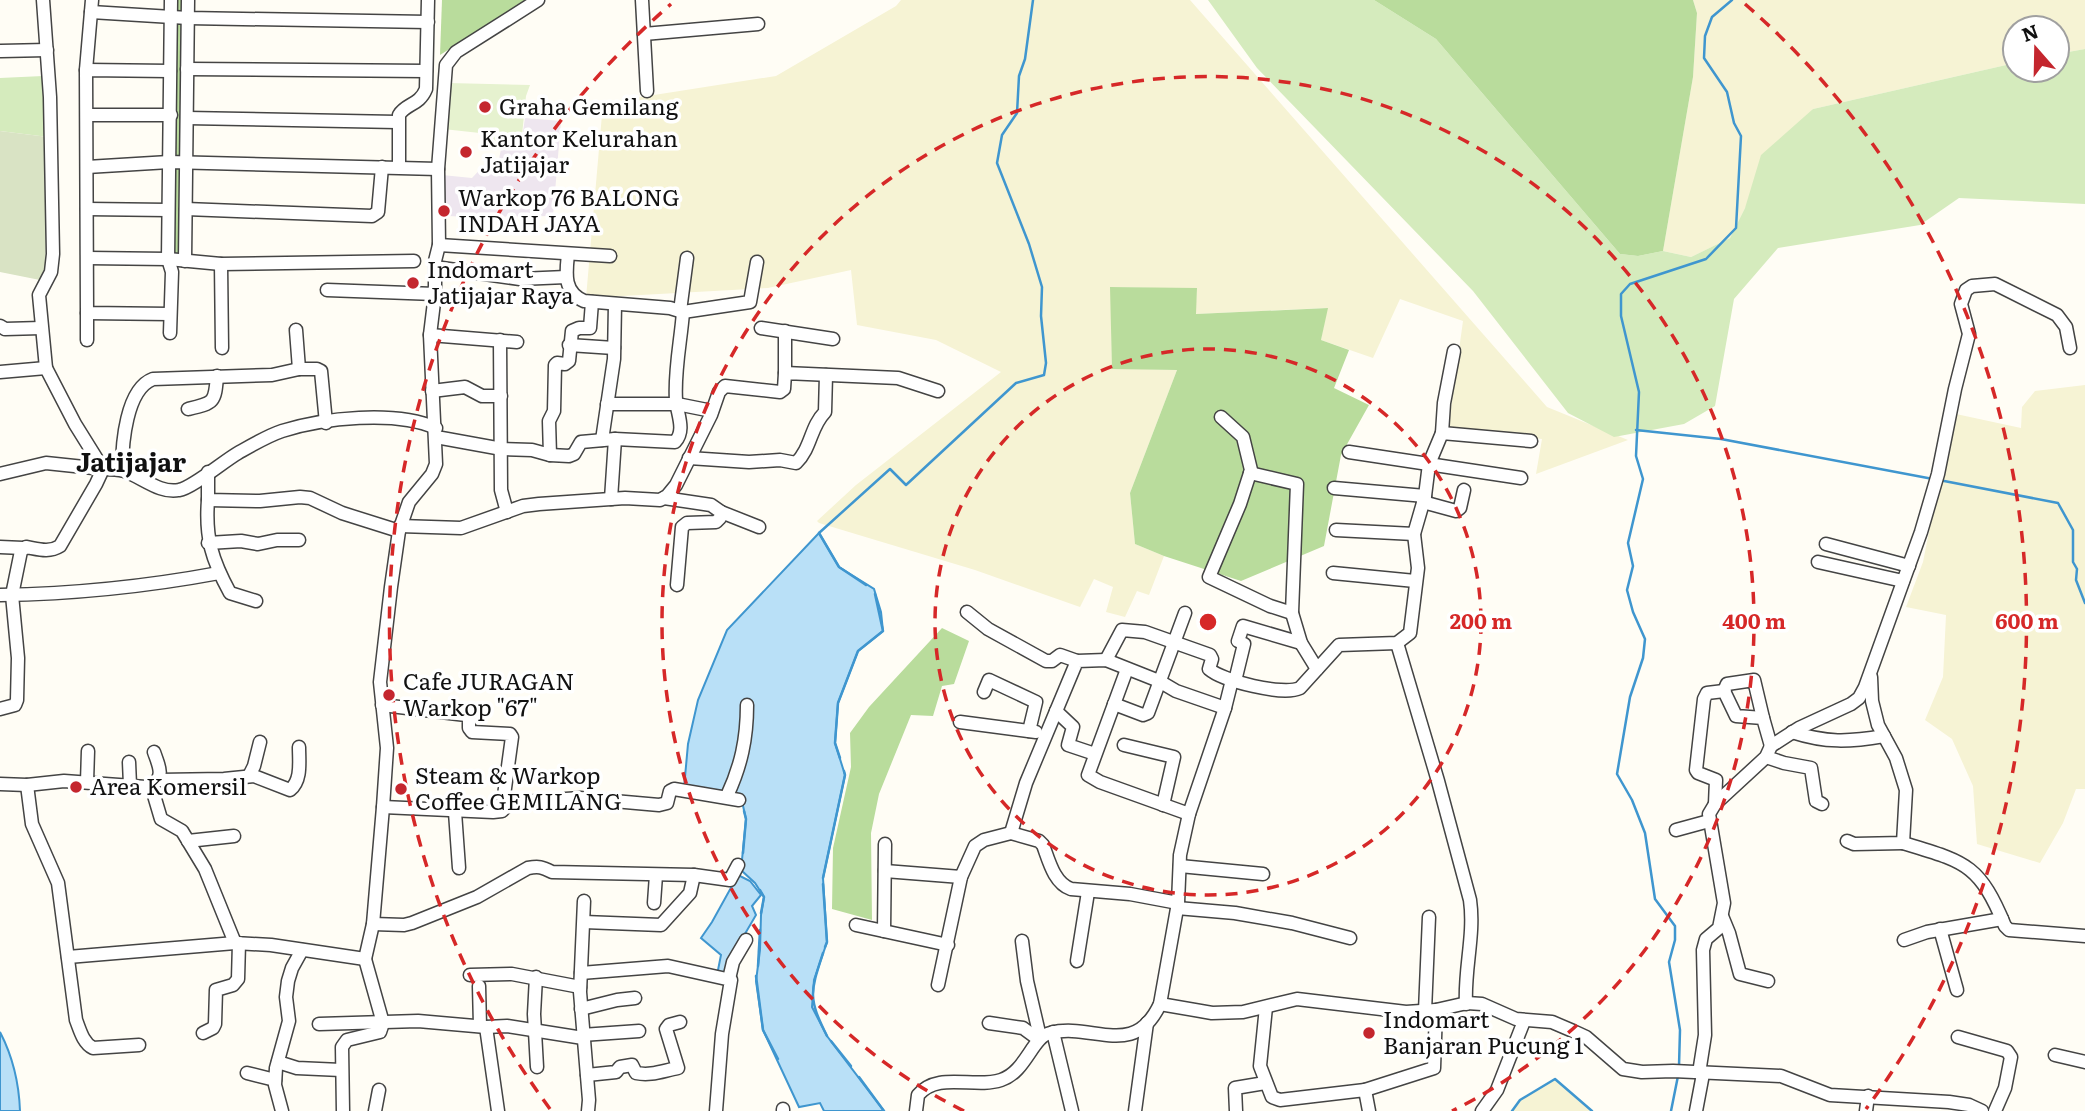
<svg xmlns="http://www.w3.org/2000/svg" width="2085" height="1111" font-family="Literata,serif">
<style>
.industrial{fill:#eee6ef}
.farmland{fill:#f6f3d4}
.green{fill:#d5ebbd}
.forest{fill:#b9dc9c}
.cemetery{fill:#d9e3c4}
.pitch{fill:#e6f2cf}
.water{fill:#b9e0f7;stroke:#3f96cf;stroke-width:2}
.lines{fill:none;stroke-linecap:round;stroke-linejoin:round}
.stream{stroke:#3f96cf;stroke-width:2.5}
.minor-casing{stroke:#444;stroke-width:15}
.minor{stroke:#fff;stroke-width:12}
.ring{fill:none;stroke:#d62828;stroke-width:3.5;stroke-dasharray:12 9}
.poi-dot{fill:#c4262e;stroke:#fff;stroke-width:2.5}
.labels{text-anchor:middle;stroke-width:7;stroke-linejoin:round;paint-order:stroke}
.poi-label{font-size:23px;fill:#111;stroke:#fff;text-anchor:start}
.quarter-label{font-size:26px;font-weight:bold;fill:#111;stroke:#fff}
.centre{fill:#d62828;stroke:#fff;stroke-width:3.5}
.ring-label{font-size:21px;text-anchor:middle;font-weight:bold;fill:#d62828;stroke:#fff;stroke-width:7;stroke-linejoin:round;paint-order:stroke}
</style>
<rect width="100%" height="100%" fill="#fffdf5"/>
<path class="industrial" d="M525,118L561,121L553,216L467,217L449,216L448,206H443L442,175L472,178L485,164H498L502,144L521,145Z"/>
<g class="farmland">
<path d="M901,0H1190L1547,407L1628,440L1536,474L1542,439L1448,430L1463,321L1400,299L1373,358L1321,340L1327,308L1195,314L1197,289L1111,287L1112,368L1177,370L1130,493L1135,544L1164,556L1149,595L1137,591L1125,617L1106,612L1113,587L1094,579L1080,607L975,570L819,523L817,521L856,485L1001,372L936,340L857,325L851,270L768,288L586,298L603,103L776,76L896,6Z"/>
<path d="M1693,0H2085V49L2057,54V28H2015V63L1813,109L1745,208L1730,238L1691,257L1663,251L1693,77L1697,13Z"/>
<path d="M2085,385V789H2076L2063,823L2040,863L1977,844L1973,786L1952,739L1925,720L1943,677L1946,615L1906,607L1923,562L1938,487L1956,414L2021,428L2022,407L2035,391Z"/>
<path d="M1555,1079L1592,1111H1512L1520,1100Z"/>
</g>
<g class="green">
<path d="M1208,0H1374L1436,39L1620,254L1638,256L1663,251L1691,257L1730,238L1745,208L1761,155L1813,109L2015,63V70H2057V54L2085,49V204L1959,198L1920,225L1778,248L1734,299L1715,406L1684,424L1614,437L1568,413L1473,291L1257,68Z"/>
<path d="M43,76L48,137L0,131V78Z"/>
</g>
<g class="forest">
<path d="M171,0H188L185,261L172,272Z"/>
<path d="M442,0H527L440,55Z"/>
<path d="M1374,0H1693L1697,13L1693,77L1663,251L1638,256L1620,254L1436,39Z"/>
<path d="M1110,287L1197,288L1196,314L1328,308L1321,340L1349,350L1334,388L1369,405L1341,455L1324,546L1241,581L1164,556L1135,544L1130,493L1177,370L1112,369Z"/>
<path d="M942,628L969,641L954,684L942,686L933,716L911,715L879,794L871,833L872,920L832,909L833,848L851,767L850,733L869,707Z"/>
</g>
<path class="cemetery" d="M0,131L48,137L45,281L0,272Z"/>
<path class="pitch" d="M448,83L530,85L526,96L521,145L482,142L480,133L443,129Z"/>
<g class="water">
<path d="M819,533L839,567L874,589L881,612L883,631L858,651L838,703L835,743L845,775L823,878L827,942L814,980L812,1007L827,1036L884,1111H824L820,1103L799,1107L763,1030L756,981L760,950L761,915L764,897L755,883L741,870L746,819L741,797L684,788L688,744L698,700L727,630Z"/>
<path d="M738,875L750,881L761,895L752,906L756,915L732,956L728,976L717,975L721,955L701,938L712,922Z"/>
<path d="M0,1032C13,1057 19,1083 20,1111H0Z"/>
</g>
<g class="lines">
<g class="stream">
<path d="M1636,430L1721,439L1933,479"/>
<path d="M1939,480L2058,503L2073,530V562L2077,569L2076,580L2085,603"/>
<path d="M866,585L839,567L819,533L890,469L906,485L1016,383L1044,375L1046,363L1041,316L1042,287L1029,244L997,163L1002,135L1017,113L1019,76L1025,59L1033,0"/>
<path d="M840,758L835,743L838,703L858,651L883,631L875,594"/>
<path d="M743,853L746,819L744,811"/>
<path d="M823,878L845,775L844,771"/>
<path d="M823,884L827,942L825,947"/>
<path d="M760,890L764,897L761,913"/>
<path d="M823,953C810,993 808,998 827,1036"/>
<path d="M758,966L760,930"/>
<path d="M756,976L763,1030L778,1059"/>
<path d="M831,1041L851,1066"/>
<path d="M1679,1066L1680,1030L1669,962L1675,940V926L1655,899L1645,833L1632,800L1617,774L1630,697L1643,658L1645,639L1633,612L1627,590L1633,566L1628,543L1643,479L1636,456L1639,392L1621,316V294L1630,284L1706,259L1736,228L1741,136L1734,123L1727,92L1704,58L1705,36L1712,17L1732,0"/>
<path d="M859,1077L884,1111"/>
<path d="M1512,1111L1520,1100L1555,1079L1592,1111"/>
<path d="M1671,1111L1678,1076"/>
</g>
<g class="minor-casing">
<g id="minor">
<path d="M43,0L50,97L53,254L51,272L39,295L46,368L75,424L103,469C110,469 118,469 124,471C142,477 160,494 179,490C192,488 224,461 238,453C252,445 267,436 282,431C323,418 395,410 436,428"/>
<path d="M642,0L647,91"/>
<path d="M91,12L188,18L428,22"/>
<path d="M644,34L758,24"/>
<path d="M1,51L47,50"/>
<path d="M187,69L426,71"/>
<path d="M86,70L92,0"/>
<path d="M170,71L86,70L87,313L170,314"/>
<path d="M87,115H171"/>
<path d="M187,118L397,122"/>
<path d="M87,167L169,162L438,169"/>
<path d="M399,167V115C406,103 419,106 426,89L428,0"/>
<path d="M87,209L168,210"/>
<path d="M186,209L372,216L378,212L382,167"/>
<path d="M439,245L610,256"/>
<path d="M568,254C566,273 563,292 584,301L670,308L683,312L750,302L757,262"/>
<path d="M88,258L168,259L221,264L414,261"/>
<path d="M185,261L188,0"/>
<path d="M221,264L222,348"/>
<path d="M435,267L520,279L566,277"/>
<path d="M327,290L435,294"/>
<path d="M680,311L687,258"/>
<path d="M0,326L5,329L41,328"/>
<path d="M761,328L833,339"/>
<path d="M296,330L299,369"/>
<path d="M785,331V373"/>
<path d="M170,333L172,272L168,259L171,0"/>
<path d="M430,335L517,342"/>
<path d="M87,340V313"/>
<path d="M500,340L501,490L507,512"/>
<path d="M569,345L614,348"/>
<path d="M0,372L46,368"/>
<path d="M432,391L465,387L482,396H501"/>
<path d="M607,404H677L712,411"/>
<path d="M188,409C214,403 215,403 217,376"/>
<path d="M1221,417L1243,437L1251,470L1240,504L1209,577L1270,606L1292,613"/>
<path d="M1442,433L1444,403L1454,351"/>
<path d="M436,437L502,449L532,450L550,455L569,456L574,454L581,442L615,439L675,442C686,430 677,414 676,400C674,371 681,340 683,312"/>
<path d="M602,440L614,359L615,304"/>
<path d="M1349,452L1521,478"/>
<path d="M550,455L549,421L554,411L555,365L557,363L565,364L569,361L572,331L579,328H590L592,302"/>
<path d="M689,458L749,462L780,460L796,463C812,447 810,427 825,412L826,375"/>
<path d="M122,470C122,444 126,389 153,379L272,375L299,369H317L321,371L326,423"/>
<path d="M208,472V500L260,501L300,497L310,498L342,513L399,531"/>
<path d="M1250,473L1297,484L1292,613L1301,643L1317,669"/>
<path d="M0,474L46,463L103,469L96,484L60,546C49,553 38,549 26,547L21,551L12,595L18,658L17,700L15,705L0,709"/>
<path d="M1334,488L1425,496"/>
<path d="M664,498L711,505L721,512L720,518L716,522L687,523L682,527L677,585"/>
<path d="M611,499L615,439"/>
<path d="M208,500C205,538 212,560 230,593L256,601"/>
<path d="M1423,502L1456,511L1460,508L1464,490"/>
<path d="M721,512L759,527"/>
<path d="M400,526L461,528L523,506L539,504L625,498L660,500L667,496L676,485L711,415L719,392L725,386L780,392L784,389L785,373L898,378L938,391"/>
<path d="M1336,530L1414,534"/>
<path d="M208,543L241,541L258,544L277,540H299"/>
<path d="M1826,544L1909,566"/>
<path d="M0,547L23,548"/>
<path d="M1818,562L1903,581"/>
<path d="M1333,573L1415,581"/>
<path d="M0,595C71,594 149,586 219,573"/>
<path d="M967,612L988,629L1046,661H1052L1060,655L1077,661"/>
<path d="M1397,643L1438,781L1470,900C1475,935 1464,969 1466,1004"/>
<path d="M1106,660L1122,630L1145,632L1210,655L1212,659L1209,669C1223,681 1283,696 1300,688L1339,645L1397,643L1410,633L1418,568L1414,534L1425,496L1429,464L1442,433L1531,441"/>
<path d="M1127,669L1088,775L1100,782L1189,814"/>
<path d="M1235,681L1244,644L1238,641L1243,626L1301,643"/>
<path d="M1724,691L1727,684L1754,680L1763,718"/>
<path d="M984,692L989,680L1036,702L1029,731"/>
<path d="M1114,704L1143,715L1148,713L1185,613"/>
<path d="M382,705L466,715L469,717V728L472,732L510,734L512,737L502,810"/>
<path d="M1056,711L1073,727L1068,745L1095,754"/>
<path d="M960,722L1036,732"/>
<path d="M1792,732C1826,743 1849,742 1884,736"/>
<path d="M1124,745L1174,757L1163,805"/>
<path d="M1766,757L1784,763L1811,768L1816,801L1822,804"/>
<path d="M129,762L130,785"/>
<path d="M249,776L254,766L260,742"/>
<path d="M159,780L224,779L254,776L290,790C302,780 299,762 299,747"/>
<path d="M87,782L88,751"/>
<path d="M0,784L27,785L64,781L146,787L153,792L161,819L182,831L205,869L235,943L271,945L365,959"/>
<path d="M153,784C165,776 158,764 154,752"/>
<path d="M27,785L32,824L58,883L76,1020C80,1030 83,1043 93,1048L139,1045"/>
<path d="M727,796C741,766 747,739 747,705"/>
<path d="M1715,804L1716,780L1698,773L1696,770L1704,699L1707,693L1724,691L1736,716L1763,718L1771,746"/>
<path d="M383,807L493,812L502,811L510,803L580,798L659,805L667,803L670,791L674,789L739,800"/>
<path d="M455,812L459,868"/>
<path d="M1676,830L1709,821"/>
<path d="M1011,833L1026,783L1077,661L1106,660L1159,681L1176,691L1225,708"/>
<path d="M188,841L234,836"/>
<path d="M1847,841L1854,844L1903,843L1906,790L1896,758L1878,725L1872,701L1871,677"/>
<path d="M1903,843C1965,862 1979,863 2005,926L2009,930L2085,936"/>
<path d="M1180,866L1263,874"/>
<path d="M885,871L961,877"/>
<path d="M584,901L580,992L589,1100L588,1111"/>
<path d="M654,903L656,875"/>
<path d="M1177,908L1235,913L1292,923L1350,938"/>
<path d="M1722,916L1729,933L1740,974L1768,981"/>
<path d="M584,922L661,925L690,893L694,875"/>
<path d="M373,924L404,925L412,923L477,897L528,868C539,866 542,867 552,872L694,875L730,880L738,865"/>
<path d="M856,925L948,945"/>
<path d="M1940,929L1957,990"/>
<path d="M884,931L885,844"/>
<path d="M1904,940L1927,932L2002,919"/>
<path d="M1022,941L1027,981L1040,1037"/>
<path d="M68,957L235,943"/>
<path d="M365,959L373,924L383,807L387,748L380,682L391,587L399,531L409,502L432,474L436,464L430,335L435,294V261L439,245L438,169L446,65L456,52L538,0"/>
<path d="M1077,961L1088,892"/>
<path d="M581,973L668,966L731,980L722,1034L716,1111"/>
<path d="M470,975L512,974L580,987"/>
<path d="M536,977L534,1014L537,1067"/>
<path d="M729,979L733,962L746,940"/>
<path d="M938,985L961,877L975,846L984,840L1011,833L1039,841L1043,845C1049,861 1054,883 1071,889L1130,894L1178,903"/>
<path d="M479,986L480,1026"/>
<path d="M1160,1004L1212,1013L1243,1012L1297,999L1406,1012L1436,1010L1467,1003L1482,1004L1516,1019L1552,1022L1573,1031L1586,1037L1623,1069L1642,1072L1673,1071L1781,1076L1830,1095L1949,1102L1969,1105L1982,1111"/>
<path d="M1266,1007L1260,1066L1272,1097L1280,1100L1365,1090L1369,1111"/>
<path d="M581,1009L617,1000L635,998"/>
<path d="M1425,1011L1429,917"/>
<path d="M989,1023L1023,1028L1038,1039"/>
<path d="M319,1024L418,1021L486,1027L507,1026L583,1038"/>
<path d="M486,1027L498,1111"/>
<path d="M1053,1032L1072,1111"/>
<path d="M203,1033L213,1028L215,1024L216,990L233,985L238,979L239,943"/>
<path d="M582,1035L639,1031"/>
<path d="M1958,1037L2007,1051L2011,1057L2005,1088L1995,1111"/>
<path d="M2055,1055L2085,1062"/>
<path d="M278,1062L297,1068L341,1070"/>
<path d="M247,1073L275,1080"/>
<path d="M1699,1073L1705,1035L1703,950L1706,939L1719,928L1724,903L1709,814L1715,804L1766,757L1771,746L1799,728L1851,704L1859,698L1865,687L1921,532L1938,474L1955,389L1969,334L1961,304L1966,290L1972,286L1995,284L2057,315L2066,327L2070,348"/>
<path d="M587,1075L616,1072L620,1067L632,1065L636,1073C651,1076 662,1071 678,1068L666,1029L669,1025L680,1022"/>
<path d="M1365,1090L1434,1068L1436,1010"/>
<path d="M783,1109V1111"/>
<path d="M282,1111L275,1085L276,1068L289,1021L286,997L288,981L292,968L302,950"/>
<path d="M343,1111L342,1047L347,1040L380,1032L383,1023L365,959"/>
<path d="M375,1111L379,1090"/>
<path d="M916,1111L918,1095C938,1071 974,1089 1001,1080C1026,1072 1032,1037 1050,1033C1093,1022 1134,1060 1160,1004L1178,903L1180,855L1189,814L1225,708L1232,680"/>
<path d="M1135,1111L1147,1023"/>
<path d="M1236,1111L1235,1088L1265,1083"/>
<path d="M1482,1111L1497,1090L1524,1021"/>
<path d="M1696,1111L1703,1074"/>
<path d="M1866,1111L1868,1096"/>
</g>
</g>
<use href="#minor" class="minor"/>
</g>
<g class="ring">
<circle cx="1208" cy="622" r="273"/>
<path d="M964 1111A546 546 0 1 1 1452 1111"/>
<path d="M550 1109A819 819 0 0 1 671 4M1745 4A819 819 0 0 1 1866 1109"/>
</g>
<g class="poi-dot">
<circle cx="485" cy="107" r="7"/>
<circle cx="466" cy="152" r="7"/>
<circle cx="444" cy="211" r="7"/>
<circle cx="413" cy="283" r="7"/>
<circle cx="389" cy="695" r="7"/>
<circle cx="76" cy="787" r="7"/>
<circle cx="401" cy="789" r="7"/>
<circle cx="1369" cy="1033" r="7"/>
</g>
<g class="labels">
<g class="poi-label">
<text x="499" y="115">Graha Gemilang</text>
<text x="480" y="147">Kantor Kelurahan<tspan x="480" dy="26">Jatijajar</tspan></text>
<text x="458" y="206">Warkop 76 BALONG<tspan x="458" dy="26">INDAH JAYA</tspan></text>
<text x="427" y="278">Indomart<tspan x="427" dy="26">Jatijajar Raya</tspan></text>
<text x="403" y="690">Cafe JURAGAN<tspan x="403" dy="26">Warkop "67"</tspan></text>
<text x="415" y="784">Steam &amp; Warkop<tspan x="415" dy="26">Coffee GEMILANG</tspan></text>
<text x="90" y="795">Area Komersil</text>
<text x="1383" y="1028">Indomart<tspan x="1383" dy="26">Banjaran Pucung 1</tspan></text>
</g>
<g class="quarter-label">
<text x="131" y="472">Jatijajar</text>
</g>
</g>
<circle cx="1208" cy="622" r="10" class="centre"/>
<g class="ring-label">
<text x="1481" y="629">200 m</text>
<text x="1754" y="629">400 m</text>
<text x="2027" y="629">600 m</text>
</g>
<g transform="translate(2036 49) rotate(340)"><circle r="33" fill="#ffffff" stroke="#a0a0a0" stroke-width="2"/>
<path d="M0-5L12 26L0 18L-12 26Z" fill="#c4262e"/>
<text y="-10" font-size="19" font-weight="bold" text-anchor="middle" fill="#111111">N</text>
</g>
</svg>
